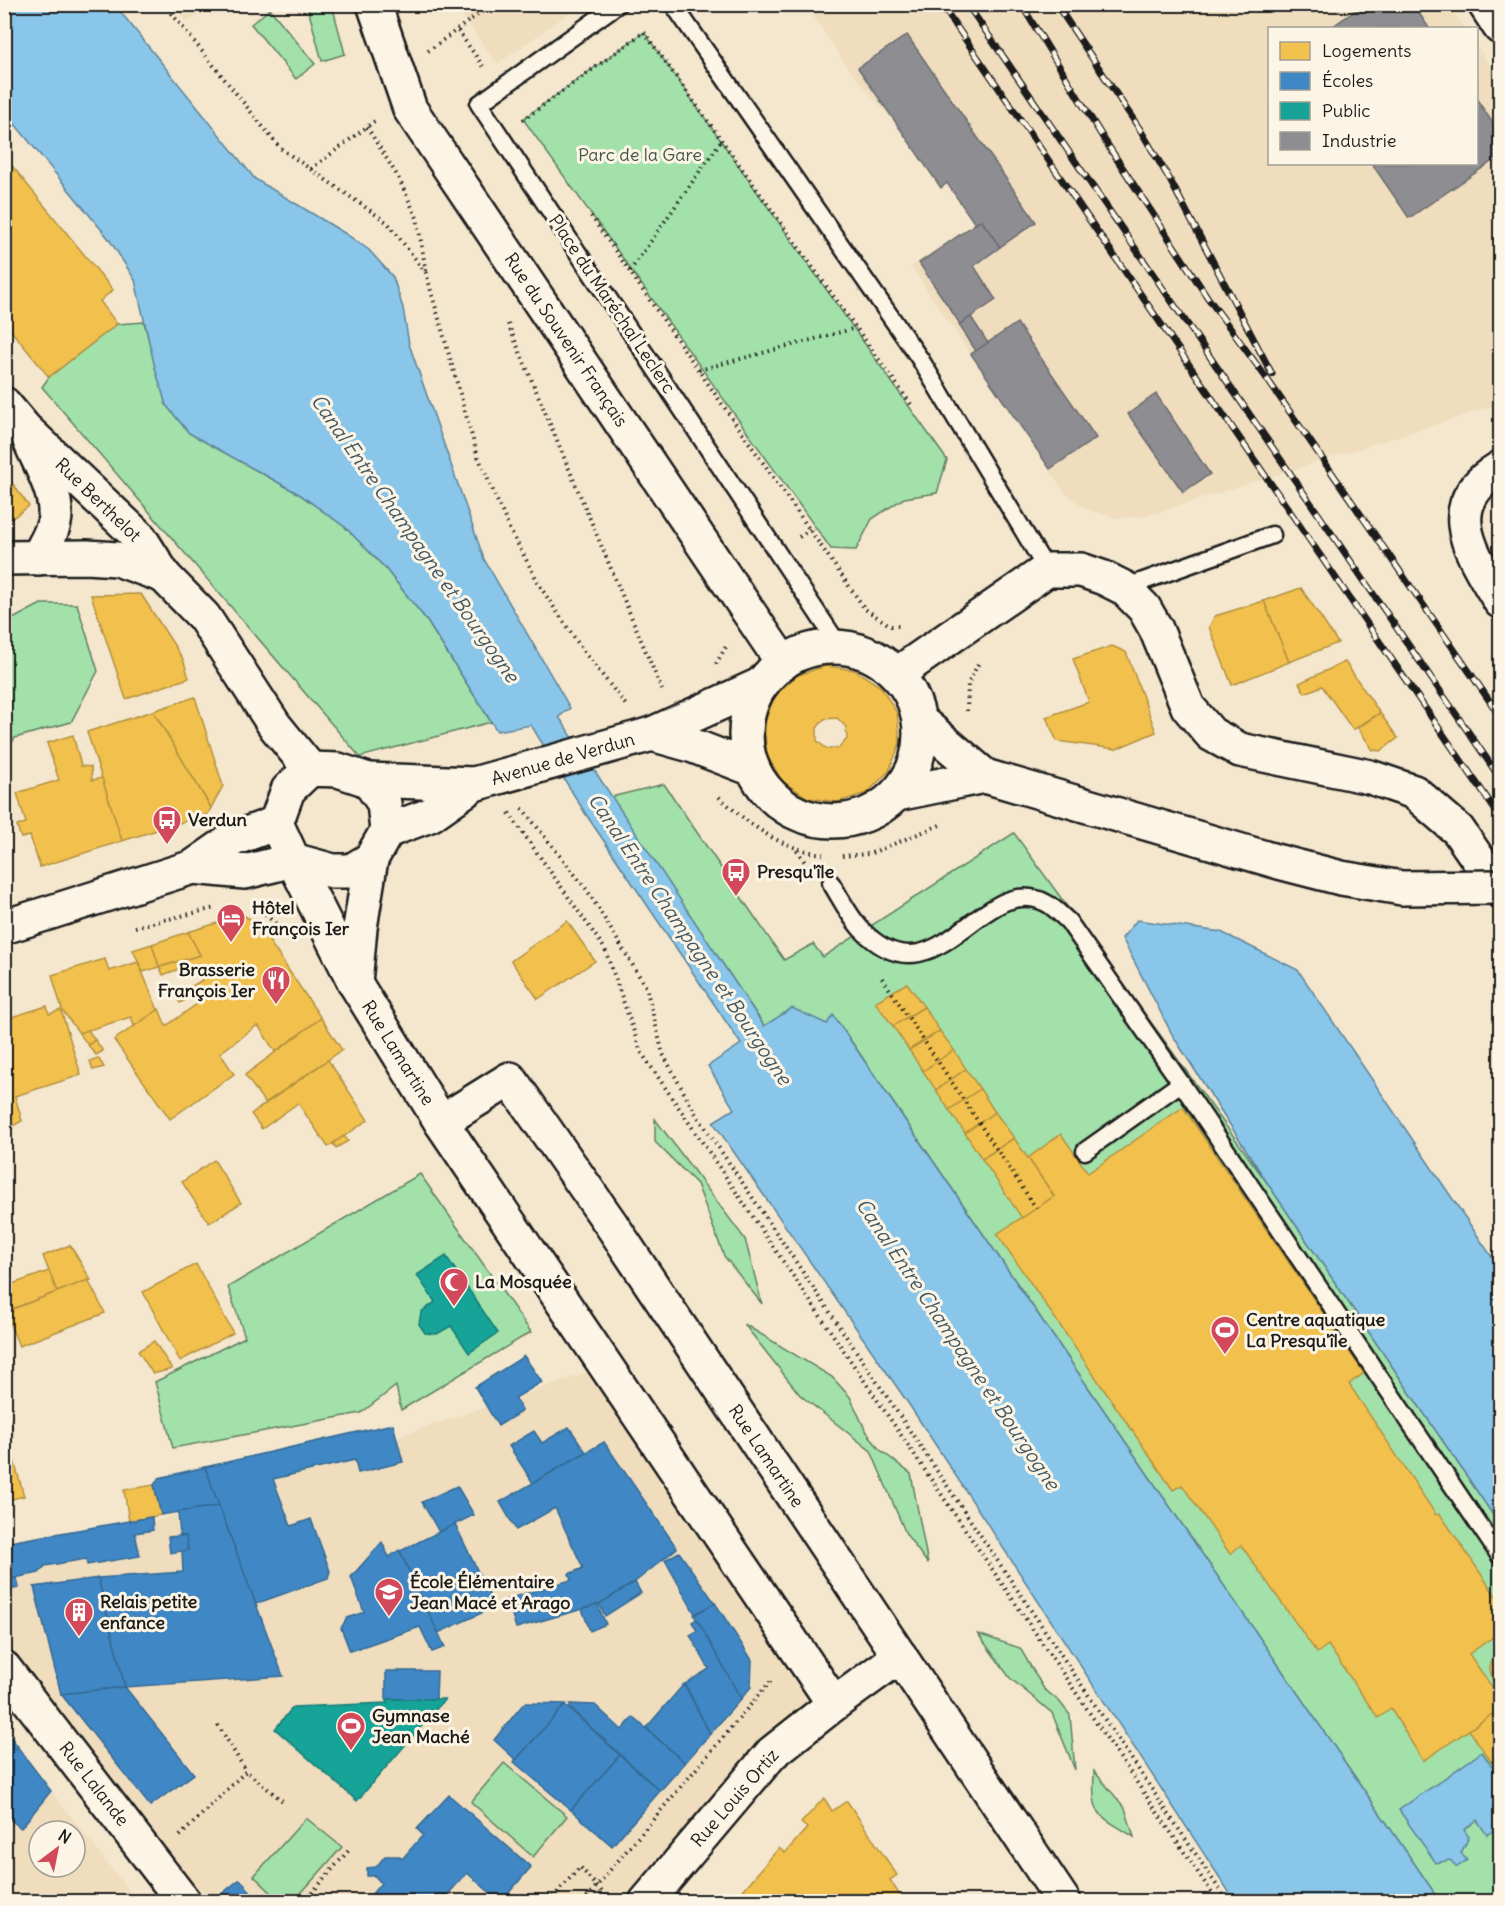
<svg xmlns="http://www.w3.org/2000/svg" width="1505" height="1906" font-family="Delius,sans-serif">
<style>
.built{fill:#efddbe;fill-rule:evenodd}
.green{fill:#a2e1aa;stroke:#5f7e63;stroke-width:1.5}
.water{fill:#89c6e9;stroke:#5d8297;stroke-width:1.5}
.homes{fill:#f2c14e;stroke:#b2903f;stroke-width:1.5;fill-rule:evenodd}
.schools{fill:#3f88c5;stroke:#346892;stroke-width:1.5}
.public{fill:#17a398;stroke:#187a73;stroke-width:1.5}
.industry{fill:#8d8d92;stroke:#6b6b6f;stroke-width:1.5}
.lines{fill:none;stroke-linecap:round;stroke-linejoin:round}
.service-casing{stroke:#1c1c1c;stroke-width:21}
.minor-casing{stroke:#1c1c1c;stroke-width:38}
.tertiary-casing{stroke:#1c1c1c;stroke-width:38}
.secondary-casing{stroke:#1c1c1c;stroke-width:38}
.path{stroke:#1c1c1c;stroke-width:4;stroke-dasharray:1.5 4.5;stroke-linecap:butt}
.service{stroke:#fcf5e5;stroke-width:16}
.minor{stroke:#fcf5e5;stroke-width:33}
.tertiary{stroke:#fcf5e5;stroke-width:33}
.secondary{stroke:#fcf5e5;stroke-width:33}
.rail-casing{stroke:#1c1c1c;stroke-width:7}
.rail{stroke:#fcf5e5;stroke-width:4.5;stroke-dasharray:14;stroke-linecap:butt}
.secondary-bridge-casing{stroke:#1c1c1c;stroke-width:38;stroke-linecap:butt}
.secondary-bridge{stroke:#fcf5e5;stroke-width:33}
.labels{text-anchor:middle;stroke-width:6;stroke-linejoin:round;paint-order:stroke}
.park-label{font-size:18px;fill:#445747;stroke:#fcf5e5}
.street-label{font-size:18px;fill:#1c1c1c;stroke:#fcf5e5}
.poi-label{font-size:18px;font-weight:bold;fill:#1c1c1c;stroke:#fcf5e5;text-anchor:start}
.water-label{font-size:20px;font-style:italic;fill:#425864;stroke:#fcf5e5}
</style>
<rect width="100%" height="100%" fill="#f4e7ce"/>
<filter id="ink" filterUnits="userSpaceOnUse"><feTurbulence type="fractalNoise" baseFrequency=".0167" numOctaves="2"/><feDisplacementMap in="SourceGraphic" scale="12" xChannelSelector="R" yChannelSelector="G"/><feConvolveMatrix kernelMatrix="1 2 1 2 8 2 1 2 1" color-interpolation-filters="sRGB"/></filter>
<g filter="url(#ink)">
<g class="built">
<path d="M173,5H211L188,22Z"/>
<path d="M455,5H581L497,64Z"/>
<path d="M806,5H1448L1465,28H1270V164H1476L1477,46L1500,81V404L1146,516L1116,518L1086,509L1065,493L911,267L974,223L948,184L851,72Z"/>
<path d="M606,1366L834,1704L646,1901L184,1902L5,1668V1576L273,1479Z"/>
<path d="M4,1729L51,1791L137,1901H5ZM39,1831H75V1867H39Z"/>
</g>
<g class="green">
<path d="M307,5H332L345,54L322,61Z"/>
<path d="M270,9L315,64L296,79L251,24Z"/>
<path d="M644,32L947,460L937,493L904,498L872,519L856,550L831,549L523,119Z"/>
<path d="M144,322L166,405L189,433L299,494L345,527L385,568L425,618L491,722L360,757L42,387L49,377L117,324Z"/>
<path d="M41,604H77L98,671L71,722L15,738L5,752V623Z"/>
<path d="M664,784L784,960L813,944L823,957L1014,833L1268,1184L1500,1525V1901H1440L834,1016L827,1024L765,1027L611,797Z"/>
<path d="M655,1119L745,1239L762,1304L724,1256L697,1184L655,1142Z"/>
<path d="M420,1174L531,1332L401,1410L396,1386L361,1413L173,1448L155,1382L245,1337L228,1287Z"/>
<path d="M744,1324L832,1377L850,1397L865,1429L879,1449L911,1474L928,1564L906,1534L871,1451L800,1395Z"/>
<path d="M978,1634L1020,1648L1044,1689L1059,1701L1070,1715L1075,1770L1052,1713L1010,1678Z"/>
<path d="M504,1763L567,1816L533,1857L471,1802Z"/>
<path d="M1094,1771L1125,1808L1134,1837C1096,1813 1092,1817 1094,1771Z"/>
<path d="M306,1818L342,1847L294,1901H280L254,1876Z"/>
</g>
<g class="water">
<path d="M4,5H115L255,179L346,234L369,250L393,277L403,308L409,344L484,559L570,708L559,717L764,1026L792,1008L827,1024L833,1015L1440,1901H1235L908,1403L713,1122L734,1109L708,1066L741,1044L585,813L531,725L497,731L425,618L385,568L345,527L299,494L189,433L166,405L155,368L135,280L109,239L5,112Z"/>
<path d="M1137,920L1221,932L1298,970L1500,1269V1525L1268,1184L1173,1036L1122,938Z"/>
<path d="M1482,1752L1500,1778V1825L1487,1835L1477,1820L1464,1830L1469,1837L1461,1853L1467,1860L1457,1867L1450,1860L1436,1863L1399,1810Z"/>
</g>
<g class="homes">
<path d="M4,156L113,290L100,301L117,324L49,377L4,322Z"/>
<path d="M4,472L29,506L4,524Z"/>
<path d="M1301,588L1338,643L1289,662L1264,601Z"/>
<path d="M141,594L183,659L189,678L126,699L91,595Z"/>
<path d="M1264,601L1289,662L1232,685L1209,627L1215,616Z"/>
<path d="M1112,646L1126,652L1156,732L1116,749L1057,741L1046,717L1089,702L1073,659Z"/>
<path d="M1345,662L1380,713L1353,730L1322,686L1305,693L1299,683Z"/>
<path d="M825,666L855,670L881,687L897,713L900,743L889,771L867,793L838,802L808,798L782,781L767,756L764,725L774,697L796,676ZM837,718L846,727L847,739L839,748L827,749L817,741V728L824,719Z"/>
<path d="M195,697L223,786L211,808L153,711Z"/>
<path d="M153,711L211,808L208,814L122,841L87,732Z"/>
<path d="M1380,713L1398,738L1381,751L1373,750L1358,728Z"/>
<path d="M73,735L81,766L91,767L92,780L102,778L122,841L40,867L30,836L21,838L17,826L26,823L17,793L59,780L47,743Z"/>
<path d="M243,915L257,923L321,1018L275,1052L258,1025L220,1053L234,1074L170,1119L114,1040L159,1009L166,1026L211,994L206,987L180,1003L176,996L202,980L192,964L163,975L160,967L200,955L188,932Z"/>
<path d="M567,921L595,961L538,999L511,961Z"/>
<path d="M188,932L200,955L159,967L152,944Z"/>
<path d="M152,944L159,967L143,972L133,950Z"/>
<path d="M105,959L109,971L138,962L158,1010L134,1026L131,1017L79,1033L62,1010L52,975Z"/>
<path d="M907,983L924,1007L893,1026L875,1002Z"/>
<path d="M47,1006L49,1014L61,1010L81,1075L15,1096L22,1121L4,1131L5,1019Z"/>
<path d="M924,1007L940,1031L909,1050L893,1026Z"/>
<path d="M321,1018L342,1050L265,1103L245,1075Z"/>
<path d="M88,1030L95,1040L88,1045L79,1033Z"/>
<path d="M940,1031L954,1050L923,1071L909,1050Z"/>
<path d="M95,1040L103,1051L96,1055L88,1045Z"/>
<path d="M954,1050L966,1069L936,1090L923,1071Z"/>
<path d="M98,1058L104,1067L93,1070L90,1061Z"/>
<path d="M328,1060L368,1120L328,1147L298,1103L262,1129L251,1114Z"/>
<path d="M966,1069L980,1089L949,1110L936,1090Z"/>
<path d="M980,1089L995,1112L965,1133L949,1110Z"/>
<path d="M1183,1107L1364,1373L1349,1384L1436,1515L1440,1514L1500,1602V1632L1469,1654L1500,1699V1709L1423,1761L1391,1709L1378,1718L1328,1645L1317,1653L1241,1545L1230,1554L1182,1485L1173,1490L997,1234L1054,1196L1028,1158L1061,1134L1088,1173Z"/>
<path d="M995,1112L1014,1138L982,1159L965,1133Z"/>
<path d="M344,1136L348,1141L336,1148L333,1143Z"/>
<path d="M1014,1138L1054,1196L1022,1218L982,1159Z"/>
<path d="M214,1160L241,1203L209,1223L182,1182Z"/>
<path d="M70,1245L91,1280L57,1292L43,1256Z"/>
<path d="M196,1264L233,1333L180,1361L143,1292Z"/>
<path d="M49,1271L57,1292L4,1312V1287Z"/>
<path d="M88,1280L105,1313L19,1346L5,1312Z"/>
<path d="M154,1341L172,1369L153,1374L138,1351Z"/>
<path d="M8,1415L12,1427L5,1429L24,1496L4,1501V1416Z"/>
<path d="M154,1485L161,1515L129,1521L124,1490Z"/>
<path d="M1500,1651L1497,1669L1500,1688L1492,1679L1490,1669L1492,1659Z"/>
<path d="M1500,1709V1774L1469,1730Z"/>
<path d="M824,1798L832,1811L847,1801L897,1875L890,1880L904,1902H733L779,1848L785,1853L807,1828L801,1823Z"/>
</g>
<g class="schools">
<path d="M524,1356L542,1382L515,1398L522,1411L498,1426L475,1387Z"/>
<path d="M393,1424L403,1462L358,1473L355,1460L273,1479L291,1526L311,1519L330,1571L328,1578L255,1604L205,1467Z"/>
<path d="M569,1427L586,1452L533,1483L509,1446L534,1431L542,1443Z"/>
<path d="M604,1442L677,1548L635,1582L600,1604L516,1628L507,1599L571,1580L569,1574L583,1568L555,1508L516,1530L500,1502Z"/>
<path d="M205,1467L219,1506L161,1515L154,1485L159,1478Z"/>
<path d="M457,1486L474,1515L439,1532L422,1502Z"/>
<path d="M219,1506L283,1676L125,1687L98,1578L183,1572L182,1550H188L186,1536H180L178,1512Z"/>
<path d="M152,1517L153,1530L135,1533L140,1556L87,1565L86,1559L45,1566L39,1573L4,1580V1543Z"/>
<path d="M455,1524L495,1607L438,1633L400,1551Z"/>
<path d="M180,1536H186L188,1550L170,1553L168,1537Z"/>
<path d="M382,1542L389,1557L399,1550L445,1647L432,1652L420,1627L350,1651L341,1628L347,1618L364,1612L351,1577Z"/>
<path d="M679,1552L715,1603L695,1614L665,1560Z"/>
<path d="M17,1578L19,1588L4,1591V1580Z"/>
<path d="M98,1578L125,1687L61,1694L34,1587Z"/>
<path d="M635,1582L641,1593L605,1616L599,1604Z"/>
<path d="M715,1603L752,1660L751,1687L741,1699L694,1615Z"/>
<path d="M597,1604L606,1624L590,1631L582,1609Z"/>
<path d="M697,1619L741,1699L710,1734L685,1684L709,1669L690,1635L697,1631L692,1622Z"/>
<path d="M386,1671H437L436,1700L386,1699Z"/>
<path d="M684,1684L710,1734L685,1763L646,1728Z"/>
<path d="M125,1687L194,1774L150,1806L61,1694Z"/>
<path d="M524,1703L566,1704L516,1760L494,1740Z"/>
<path d="M570,1704L595,1705L622,1730L633,1717L685,1763L660,1791L570,1708Z"/>
<path d="M565,1705L620,1755L571,1810L514,1762Z"/>
<path d="M4,1729L51,1791L21,1828L4,1815Z"/>
<path d="M4,1729L18,1746L4,1763Z"/>
<path d="M620,1755L660,1791L612,1846L571,1810Z"/>
<path d="M449,1795L531,1867L501,1902L467,1873L441,1902H365L381,1883L375,1876H367V1868L376,1867L385,1856H399L402,1859L423,1835L417,1829Z"/>
<path d="M239,1880L244,1883L257,1902H223L219,1896Z"/>
</g>
<g class="public">
<path d="M446,1256L498,1333L469,1353L451,1326L437,1334L425,1333L419,1324L421,1312L435,1302L417,1275Z"/>
<path d="M387,1699H445L357,1801L275,1729L293,1707L387,1703Z"/>
</g>
<g class="industry">
<path d="M1365,4H1413L1429,28H1330Z"/>
<path d="M907,35L1036,222L1000,247L981,220L975,224L947,183L941,188L858,68Z"/>
<path d="M1476,98L1500,134V156L1409,218L1372,164H1476Z"/>
<path d="M981,220L1000,247L974,266L996,300L960,324L919,263Z"/>
<path d="M971,317L988,343L976,351L959,325Z"/>
<path d="M1017,323L1096,438L1050,469L971,354Z"/>
<path d="M1156,394L1210,474L1183,492L1128,414Z"/>
</g>
<g class="lines">
<g class="service-casing">
<g id="service">
<path d="M618,4L479,104L840,647"/>
<path d="M673,4L920,359L1047,570"/>
<path d="M1124,588L1272,535"/>
<path d="M831,883C840,897 849,916 861,929C937,1009 981,869 1046,903C1054,907 1061,915 1068,921L1181,1083L1500,1556"/>
<path d="M1085,1151L1181,1083"/>
</g>
</g>
<g class="minor-casing">
<g id="minor">
<path d="M4,404L25,429L140,538L164,576"/>
<path d="M30,441C40,465 60,496 54,523C51,535 43,547 38,558"/>
<path d="M1500,468C1437,506 1472,553 1500,601"/>
<path d="M897,674L1047,570H1081L1104,578L1124,588L1144,608L1156,629L1188,707L1211,734L1240,750L1370,777L1414,792L1458,830L1500,891"/>
<path d="M293,860L355,983L441,1122L834,1704"/>
<path d="M355,983L360,928L371,859"/>
<path d="M441,1122L510,1079L611,1224L1064,1902"/>
<path d="M4,1668L184,1902"/>
<path d="M646,1902L772,1753L834,1704L900,1656"/>
</g>
</g>
<g class="tertiary-casing">
<path id="tertiary" d="M374,4L410,109L783,663"/>
</g>
<g class="secondary-casing">
<g id="secondary">
<path d="M1485,4L1500,27"/>
<path d="M4,558L87,557L117,559L164,576L204,617L275,726L310,769"/>
<circle cx="833" cy="734" r="87"/>
<path d="M920,721L985,776L1279,862L1341,878L1402,888"/>
<path d="M652,734L691,745L753,769"/>
<path d="M368,780L474,784"/>
<path d="M897,794L985,776"/>
<path d="M387,831L430,815L474,784L652,734L762,684"/>
<path d="M193,867L245,872L293,860L333,871H351L371,859L387,831L384,803L368,780L338,770L310,769L288,790L276,823L293,860"/>
<path d="M4,927L193,867L233,839L276,823"/>
</g>
</g>
<g class="path">
<path d="M164,4L280,148L388,223L426,273L477,454L509,528L543,591L584,652L626,705"/>
<path d="M458,31L483,66"/>
<path d="M428,51L492,4"/>
<path d="M523,120L644,32L913,407"/>
<path d="M367,127L398,177L417,218L426,272"/>
<path d="M311,169L376,120"/>
<path d="M591,216L865,609L891,626H899"/>
<path d="M630,271L721,141"/>
<path d="M508,324L662,690"/>
<path d="M699,370L856,328"/>
<path d="M799,537L811,529"/>
<path d="M716,664L727,645"/>
<path d="M967,711L968,684L979,662"/>
<path d="M719,797C750,825 780,849 823,854"/>
<path d="M522,808L587,890L646,987L663,1054L694,1111L1228,1902"/>
<path d="M509,813L605,949L641,1052L1218,1902"/>
<path d="M797,850L808,867"/>
<path d="M842,856L869,854L940,825"/>
<path d="M256,907L287,933"/>
<path d="M135,927L215,908"/>
<path d="M882,978L1036,1208"/>
<path d="M218,1725L246,1771"/>
<path d="M180,1836L246,1771L285,1803"/>
<path d="M19,1902H22"/>
<path d="M304,1902L349,1850"/>
<path d="M549,1902L580,1867L610,1901"/>
<path d="M583,1902L770,1682V1678"/>
</g>
<use href="#service" class="service"/>
<use href="#minor" class="minor"/>
<use href="#tertiary" class="tertiary"/>
<use href="#secondary" class="secondary"/>
<g class="rail-casing">
<g id="rail">
<path d="M941,4L1500,817"/>
<path d="M967,4L1500,778"/>
<path d="M1021,4L1105,141L1208,298L1265,376L1500,716"/>
<path d="M1056,4L1141,131L1170,180L1272,374"/>
</g>
</g>
<use href="#rail" class="rail"/>
<g class="secondary-bridge-casing">
<path id="secondary-bridge" d="M1402,888L1500,887"/>
</g>
<use href="#secondary-bridge" class="secondary-bridge"/>
</g>
</g>
<defs>
<g id="bus-pin" transform="scale(1.5)"><path d="M0 17L-7.5 6A9.5 9.5 0 1 1 7.5 6Z" fill="#d1495b" stroke="#fcf5e5"/><path d="M-5-6H5V4H4V6H2V4H-2V6H-4V4H-5ZM-3.5-4V0h7V-4ZM-3.5 1.2v1.5H-2V1.2ZM2 1.2v1.5H3.5V1.2Z" fill="#fff"/></g>
<g id="hotel-pin" transform="scale(1.5)"><path d="M0 17L-7.5 6A9.5 9.5 0 1 1 7.5 6Z" fill="#d1495b" stroke="#fcf5e5"/><path d="M-6-4.5h1.5V1H6V5H4.5V3h-9V5H-6ZM-4 0a1.8 1.8 0 1 1 3.6 0ZM.5 0V-2.5h3Q6-2.5 6 0Z" fill="#fff"/></g>
<g id="restaurant-pin" transform="scale(1.5)"><path d="M0 17L-7.5 6A9.5 9.5 0 1 1 7.5 6Z" fill="#d1495b" stroke="#fcf5e5"/><path d="M-5-6h1v4h1v-4h1v4h1v-4h1v5L-1.5 .5V6h-2V.5L-5-1ZM5-6V6H3V1.5H1.5Q1.5-4 5-6Z" fill="#fff"/></g>
<g id="mosque-pin" transform="scale(1.5)"><path d="M0 17L-7.5 6A9.5 9.5 0 1 1 7.5 6Z" fill="#d1495b" stroke="#fcf5e5"/><path d="M3.5-4.9A6 6 0 1 0 3.5 4.9A5 5 0 1 1 3.5-4.9Z" fill="#fff"/></g>
<g id="stadium-pin" transform="scale(1.5)"><path d="M0 17L-7.5 6A9.5 9.5 0 1 1 7.5 6Z" fill="#d1495b" stroke="#fcf5e5"/><path d="M0-5a6.5 5 0 1 0 0 10a6.5 5 0 1 0 0-10ZM-3.5-1.8h7v3.6h-7Z" fill="#fff"/></g>
<g id="school-pin" transform="scale(1.5)"><path d="M0 17L-7.5 6A9.5 9.5 0 1 1 7.5 6Z" fill="#d1495b" stroke="#fcf5e5"/><path d="M0-5L7-2L0 1L-7-2ZM-4 1L0 2.5L4 1V4Q0 6-4 4Z" fill="#fff"/></g>
<g id="building-pin" transform="scale(1.5)"><path d="M0 17L-7.5 6A9.5 9.5 0 1 1 7.5 6Z" fill="#d1495b" stroke="#fcf5e5"/><path d="M-4-6H4V6H1V3H-1V6H-4ZM-2.5-4.3h1.7v1.8h-1.7ZM.8-4.3h1.7v1.8H.8ZM-2.5-1h1.7V.8h-1.7ZM.8-1h1.7V.8H.8Z" fill="#fff"/></g>
</defs>
<g fill-rule="evenodd">
<use href="#bus-pin" x="167" y="820"/>
<use href="#bus-pin" x="736" y="872"/>
<use href="#hotel-pin" x="231" y="918"/>
<use href="#restaurant-pin" x="276" y="980"/>
<use href="#mosque-pin" x="454" y="1282"/>
<use href="#stadium-pin" x="1225" y="1330"/>
<use href="#school-pin" x="389" y="1592"/>
<use href="#building-pin" x="79" y="1612"/>
<use href="#stadium-pin" x="351" y="1726"/>
</g>
<g class="labels">
<g class="park-label">
<text x="640" y="161">Parc de la Gare</text>
</g>
<g class="street-label">
<text transform="translate(612 304) rotate(56)" y="6">Place du Maréchal Leclerc</text>
<text transform="translate(566 340) rotate(56)" y="6">Rue du Souvenir Français</text>
<text transform="translate(98 500) rotate(44)" y="6">Rue Berthelot</text>
<text transform="translate(563 759) rotate(-16)" y="6">Avenue de Verdun</text>
<text transform="translate(398 1053) rotate(58)" y="6">Rue Lamartine</text>
<text transform="translate(766 1456) rotate(56)" y="6">Rue Lamartine</text>
<text transform="translate(94 1784) rotate(52)" y="6">Rue Lalande</text>
<text transform="translate(735 1798) rotate(-49)" y="6">Rue Louis Ortiz</text>
</g>
<g class="poi-label">
<text x="188" y="826">Verdun</text>
<text x="757" y="878">Presqu'île</text>
<text x="252" y="914">Hôtel<tspan x="252" dy="21">François Ier</tspan></text>
<text x="255" y="976" text-anchor="end">Brasserie<tspan x="255" dy="21">François Ier</tspan></text>
<text x="475" y="1288">La Mosquée</text>
<text x="1246" y="1326">Centre aquatique<tspan x="1246" dy="21">La Presqu'île</tspan></text>
<text x="410" y="1588">École Élémentaire<tspan x="410" dy="21">Jean Macé et Arago</tspan></text>
<text x="100" y="1608">Relais petite<tspan x="100" dy="21">enfance</tspan></text>
<text x="372" y="1722">Gymnase<tspan x="372" dy="21">Jean Maché</tspan></text>
</g>
<g class="water-label">
<text transform="translate(415 538) rotate(55)" y="7">Canal Entre Champagne et Bourgogne</text>
<text transform="translate(690 939) rotate(56)" y="7">Canal Entre Champagne et Bourgogne</text>
<text transform="translate(958 1344) rotate(56)" y="7">Canal Entre Champagne et Bourgogne</text>
</g>
</g>
<rect width="1505" height="1906" fill="none" stroke="#fcf5e5" stroke-width="24"/>
<rect x="12" y="12" width="1481" height="1882" fill="none" stroke="#1c1c1c" stroke-width="2" filter="url(#ink)"/>
<rect x="1268" y="27" width="210" height="138" fill="#fcf5e5" stroke="#a29e95" stroke-width="1.5"/>
<rect x="1280" y="42" width="30" height="18" fill="#f2c14e" stroke="#a29e95" stroke-width="1.5"/>
<text x="1322" y="57" font-size="18" fill="#1c1c1c">Logements</text>
<rect x="1280" y="72" width="30" height="18" fill="#3f88c5" stroke="#a29e95" stroke-width="1.5"/>
<text x="1322" y="87" font-size="18" fill="#1c1c1c">Écoles</text>
<rect x="1280" y="102" width="30" height="18" fill="#17a398" stroke="#a29e95" stroke-width="1.5"/>
<text x="1322" y="117" font-size="18" fill="#1c1c1c">Public</text>
<rect x="1280" y="132" width="30" height="18" fill="#8d8d92" stroke="#a29e95" stroke-width="1.5"/>
<text x="1322" y="147" font-size="18" fill="#1c1c1c">Industrie</text>
<g transform="translate(57 1849) rotate(32)"><circle r="28" fill="#fcf5e5" stroke="#a29e95" stroke-width="1.5"/>
<path d="M0-4.5L10 22L0 15L-10 22Z" fill="#d1495b"/>
<text y="-9" font-size="16" font-weight="bold" text-anchor="middle" fill="#1c1c1c">N</text>
</g>
</svg>
